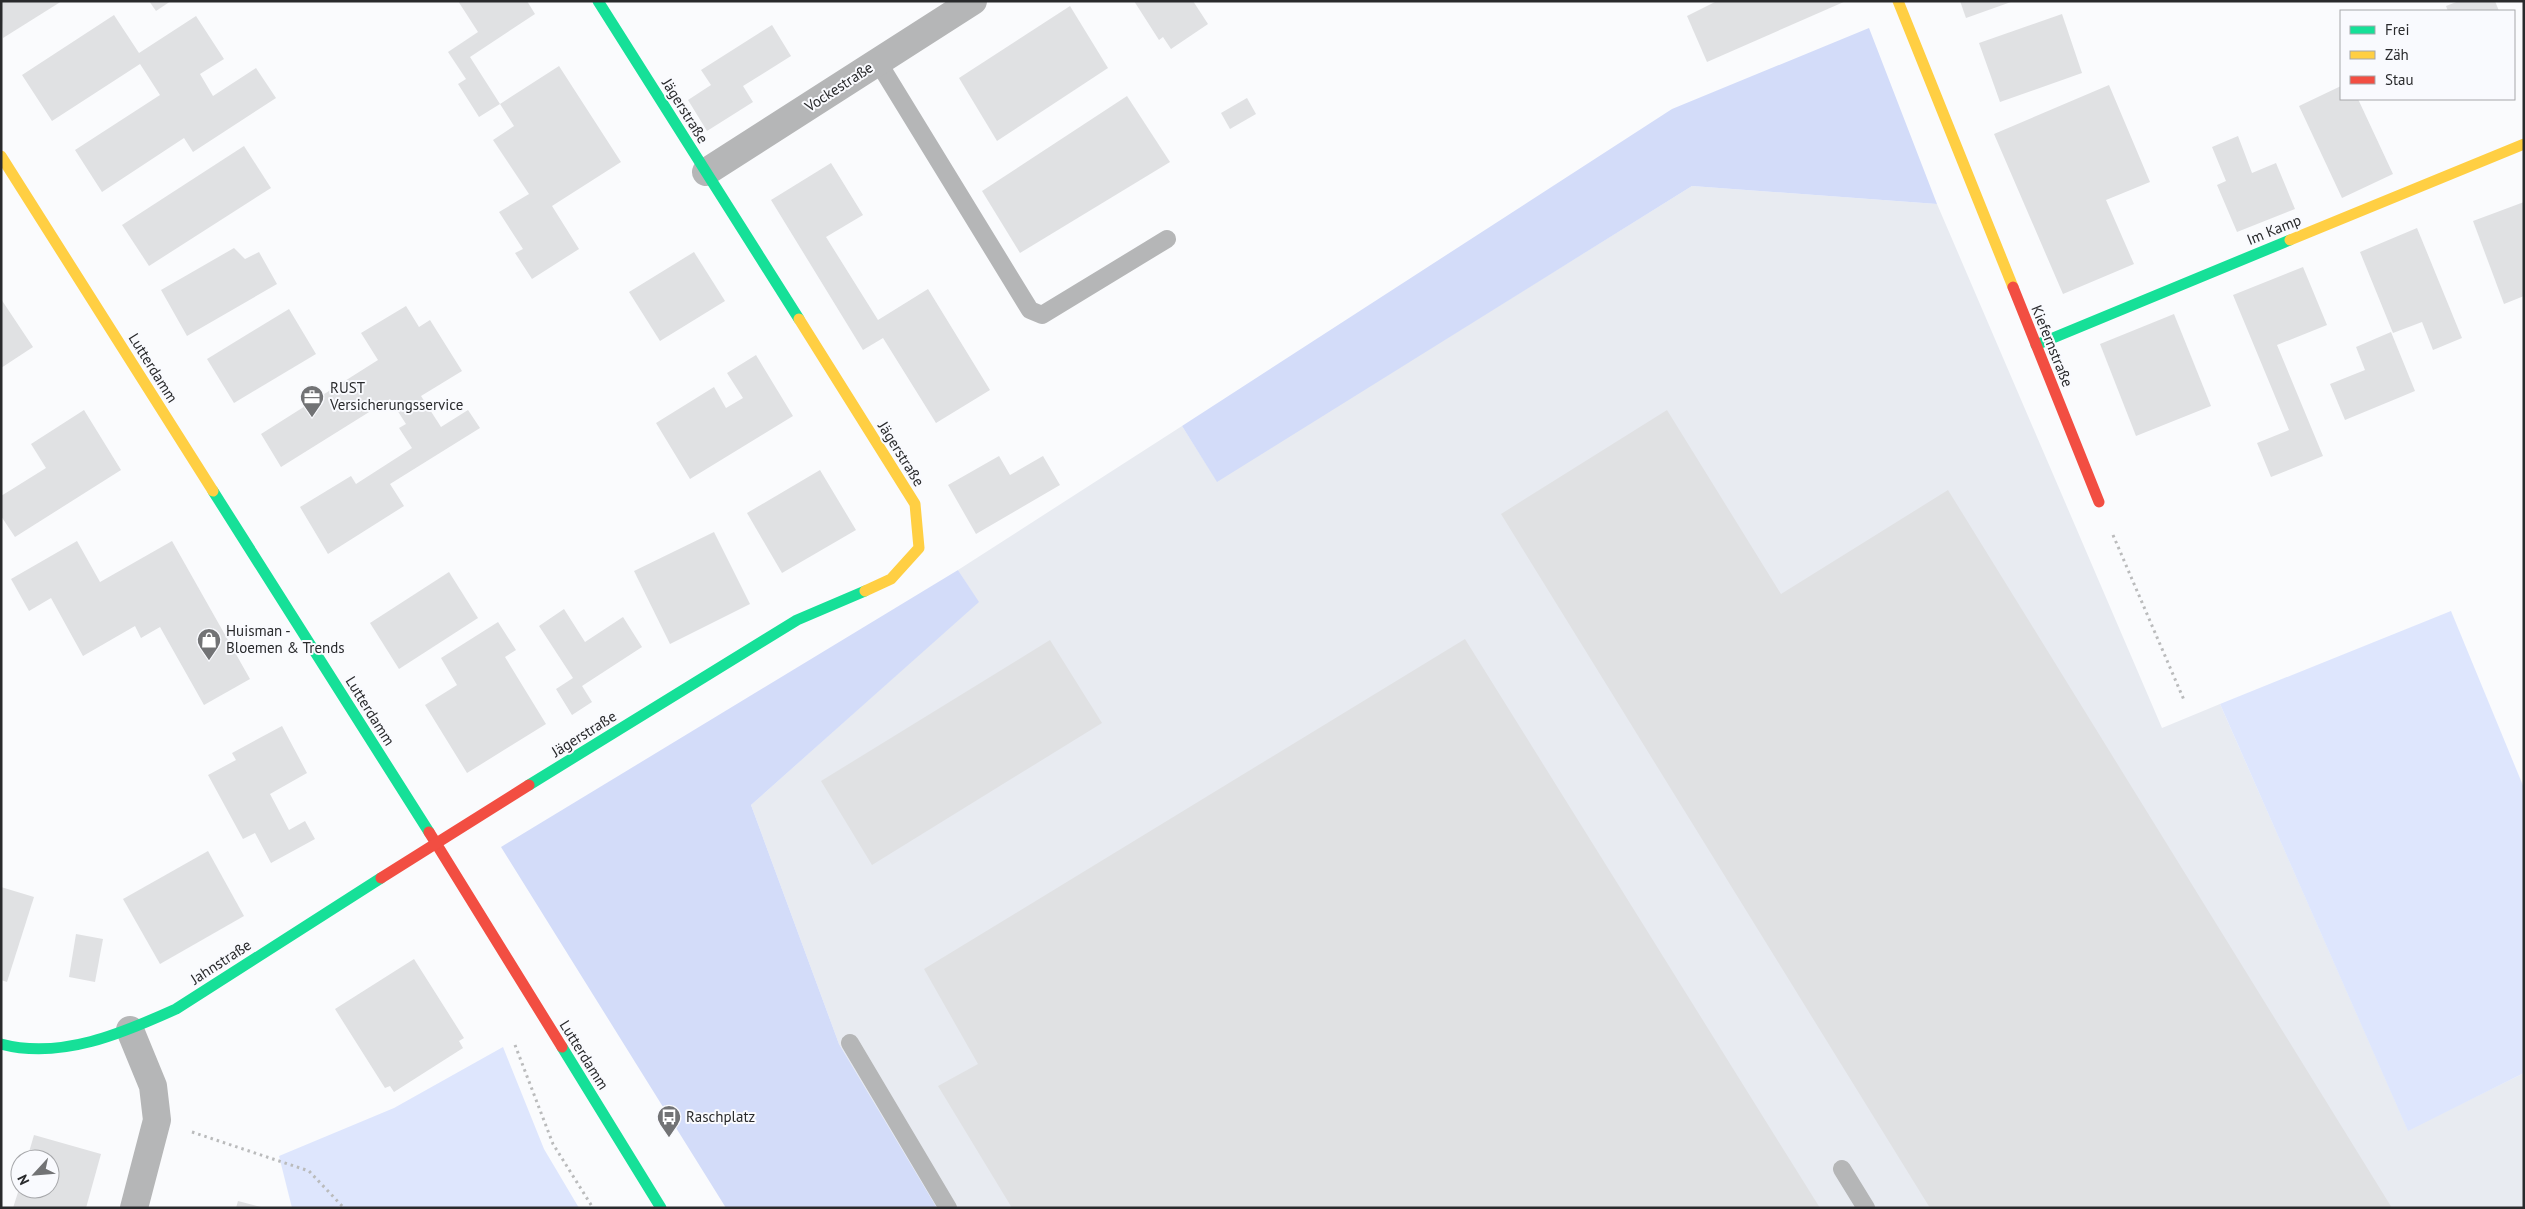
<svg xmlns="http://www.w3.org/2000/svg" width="2525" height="1209" font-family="'PT Sans',sans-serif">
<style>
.built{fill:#e8ebf1}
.green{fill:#dee6fd}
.forest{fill:#d3dcf9}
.building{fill:#e0e1e3}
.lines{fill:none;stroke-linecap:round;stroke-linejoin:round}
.path{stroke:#babbbc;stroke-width:3;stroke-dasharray:2.5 4;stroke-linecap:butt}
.lane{stroke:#b5b6b7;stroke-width:18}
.street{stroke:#b5b6b7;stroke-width:28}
.fast{stroke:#16e098;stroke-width:11}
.slow{stroke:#ffcf43;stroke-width:11}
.jam{stroke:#f24e42;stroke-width:11}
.labels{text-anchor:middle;stroke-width:4;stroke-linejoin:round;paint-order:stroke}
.street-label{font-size:15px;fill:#292a2c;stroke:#f9fafe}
.poi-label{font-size:15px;fill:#292a2c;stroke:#f9fafe;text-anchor:start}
</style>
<rect width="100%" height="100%" fill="#fafbfd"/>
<path class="built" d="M1692,186L1937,204L2162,728L2220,704L2408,1130L2524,1073V1208H937L839,1044L751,805L978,602L958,570L1182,426L1217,481Z"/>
<g class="green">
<path d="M2451,611L2524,788V1073L2408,1131L2220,704Z"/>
<path d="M503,1047L544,1149L579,1208H292L279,1156L394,1108Z"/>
</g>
<g class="forest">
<path d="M1869,28L1937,204L1692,186L1217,482L1182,426L1672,109Z"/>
<path d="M958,570L979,602L751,805L839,1044L937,1208H726L501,847Z"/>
</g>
<g class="building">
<path d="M1,1H62L3,38Z"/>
<path d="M149,1H171L156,11Z"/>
<path d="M458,1H527L535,14L470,57L500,104L479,117L458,84L466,79L448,52L478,32Z"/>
<path d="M1134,1H1193L1208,24L1171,49L1163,37L1159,40Z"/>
<path d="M1717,1H1846L1707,62L1687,16Z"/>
<path d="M1960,1H2011V2L1966,18Z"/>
<path d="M2459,1H2495L2499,11H2448L2446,6Z"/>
<path d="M1070,6L1108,68L997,141L959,78Z"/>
<path d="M2062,14L2082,73L2000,102L1979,43Z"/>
<path d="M114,15L139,53L196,16L224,59L200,74L213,96L256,68L276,98L193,152L184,138L102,192L75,150L160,95L140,64L52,121L22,75Z"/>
<path d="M772,25L791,56L743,86L753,102L707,131L688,100L711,85L701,70Z"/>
<path d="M559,66L621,162L552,206L579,249L532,279L515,253L523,249L499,212L529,194L493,140L514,126L500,104Z"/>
<path d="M2109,85L2150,182L2106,200L2134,264L2063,294L1994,134Z"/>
<path d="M2341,86V99H2358L2393,174L2342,198L2299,106Z"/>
<path d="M1127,96L1170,162L1020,253L982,191Z"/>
<path d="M1247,98L1256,114L1230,129L1221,113Z"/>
<path d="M2238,136L2252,173L2276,163L2295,209L2237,232L2217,185L2226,181L2212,147Z"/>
<path d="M244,146L271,188L149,266L122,225Z"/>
<path d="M831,163L863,215L826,237L878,320L928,289L990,390L936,423L883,338L863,350L771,200Z"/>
<path d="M2524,202V296L2504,304L2473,221Z"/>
<path d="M2417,228L2462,338L2433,350L2422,322L2393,333L2360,252Z"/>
<path d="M234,248L245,259L259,252L277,284L187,336L161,290Z"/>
<path d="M694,252L725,301L660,341L629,292Z"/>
<path d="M2303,267L2327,325L2277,345L2323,456L2271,477L2257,443L2289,430L2233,295Z"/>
<path d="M1,299L33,347L1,368Z"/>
<path d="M406,306L419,327L430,320L462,371L421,396L441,427L468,410L480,428L390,484L404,506L328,554L300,507L351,476L356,484L412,448L399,428L406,424L390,399L281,467L261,434L378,360L361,333Z"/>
<path d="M289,309L316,354L234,403L207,359Z"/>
<path d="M2174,314L2211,406L2136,436L2100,344Z"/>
<path d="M2391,332L2415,391L2345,420L2330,384L2365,370L2356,347Z"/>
<path d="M756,355L793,416L690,479L656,423L714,387L726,408L743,398L727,373Z"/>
<path d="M84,410L121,470L15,537L1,516V496L46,468L31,444Z"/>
<path d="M1667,410L1781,594L1948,490L2392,1208H1930L1501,514Z"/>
<path d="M999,456L1010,475L1043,456L1060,485L976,534L948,485Z"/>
<path d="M820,470L856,530L782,573L747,513Z"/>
<path d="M714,532L750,604L670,644L634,571Z"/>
<path d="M77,541L100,582L172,541L250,679L204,705L160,627L141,638L135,626L83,656L51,598L29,611L11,579Z"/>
<path d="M449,572L478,618L399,669L370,623Z"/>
<path d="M564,609L585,642L623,617L642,647L582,686L592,702L572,715L556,689L573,678L539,626Z"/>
<path d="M498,622L516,650L505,657L546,724L467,773L425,705L457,685L441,658Z"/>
<path d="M1465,639L1820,1208H1012L938,1086L978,1064L924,969Z"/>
<path d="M1050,640L1102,723L872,865L821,781Z"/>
<path d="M282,726L307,773L270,794L289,830L305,821L315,839L271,863L255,833L243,839L208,775L236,760L232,753Z"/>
<path d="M208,851L244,916L160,964L123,899Z"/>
<path d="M1,887L34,897L7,982L1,980Z"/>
<path d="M76,934L103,939L95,982L69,977Z"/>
<path d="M414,959L464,1038L459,1041L463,1048L394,1092L390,1086L385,1088L335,1009Z"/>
<path d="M34,1135L101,1154L86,1208H13L19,1189H50V1159H27Z"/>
<path d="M238,1201L261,1207V1208H236Z"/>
</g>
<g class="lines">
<g class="path">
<path d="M2113,535L2184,700"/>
<path d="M515,1045L553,1144L593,1208"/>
<path d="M192,1132L309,1171L344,1208"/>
</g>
<g class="lane">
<path d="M878,62L1030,310L1042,315L1167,239"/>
<path d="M850,1043L948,1208"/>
<path d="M1842,1169L1866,1208"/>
</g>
<g class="street">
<path d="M706,172L973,1"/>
<path d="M130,1030L153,1086L157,1120L134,1208"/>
</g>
<g class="fast">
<path d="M598,1L799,319"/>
<path d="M2036,345L2290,240"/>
<path d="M213,491L429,832"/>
<path d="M529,785L797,620L865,591"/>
<path d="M1,1044C61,1060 123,1033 176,1009L381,878"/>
<path d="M562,1047L661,1208"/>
</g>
<g class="slow">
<path d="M1898,1L2013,287"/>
<path d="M1,156L213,491"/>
<path d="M2290,240L2524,144"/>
<path d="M799,319L915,504L919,548L891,579L865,591"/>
</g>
<g class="jam">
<path d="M2013,287L2099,502"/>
<path d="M429,832L562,1047"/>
<path d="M381,878L529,785"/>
</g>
</g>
<defs>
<g id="office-pin" transform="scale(1.25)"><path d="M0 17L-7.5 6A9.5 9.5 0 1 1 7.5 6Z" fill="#727375" stroke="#f9fafe"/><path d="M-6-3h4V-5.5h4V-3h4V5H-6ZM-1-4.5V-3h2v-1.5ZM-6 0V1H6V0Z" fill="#fff"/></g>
<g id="shop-pin" transform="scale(1.25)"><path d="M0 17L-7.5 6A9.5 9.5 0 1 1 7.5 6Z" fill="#727375" stroke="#f9fafe"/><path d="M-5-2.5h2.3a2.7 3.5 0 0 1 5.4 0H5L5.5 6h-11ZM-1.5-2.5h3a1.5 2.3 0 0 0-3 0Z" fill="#fff"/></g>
<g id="bus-pin" transform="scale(1.25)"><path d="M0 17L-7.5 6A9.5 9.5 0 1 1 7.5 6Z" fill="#727375" stroke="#f9fafe"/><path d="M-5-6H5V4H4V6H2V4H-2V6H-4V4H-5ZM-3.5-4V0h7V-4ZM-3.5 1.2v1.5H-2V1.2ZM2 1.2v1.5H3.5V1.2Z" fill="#fff"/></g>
</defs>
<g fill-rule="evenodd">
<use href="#office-pin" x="312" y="397"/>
<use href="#shop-pin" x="209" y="640"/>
<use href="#bus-pin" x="669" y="1117"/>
</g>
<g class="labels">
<g class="street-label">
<text transform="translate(839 87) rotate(-33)" y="5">Vockestraße</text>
<text transform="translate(685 111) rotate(58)" y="5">Jägerstraße</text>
<text transform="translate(2274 230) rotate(-22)" y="5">Im Kamp</text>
<text transform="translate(2052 346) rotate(68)" y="5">Kiefernstraße</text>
<text transform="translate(153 368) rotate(58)" y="5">Lutterdamm</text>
<text transform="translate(901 454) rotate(58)" y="5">Jägerstraße</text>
<text transform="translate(370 711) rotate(58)" y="5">Lutterdamm</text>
<text transform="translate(584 734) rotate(-32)" y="5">Jägerstraße</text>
<text transform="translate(221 962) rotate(-33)" y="5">Jahnstraße</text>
<text transform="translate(584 1055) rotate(58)" y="5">Lutterdamm</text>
</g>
<g class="poi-label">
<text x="330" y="393">RUST<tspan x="330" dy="17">Versicherungsservice</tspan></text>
<text x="226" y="636">Huisman -<tspan x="226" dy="17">Bloemen &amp; Trends</tspan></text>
<text x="686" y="1122">Raschplatz</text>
</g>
</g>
<rect width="2525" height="1209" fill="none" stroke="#292a2c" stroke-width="5"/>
<rect x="2340" y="10" width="175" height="90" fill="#f9fafe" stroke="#a6a7aa"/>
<rect x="2350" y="26" width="25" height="8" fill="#16e098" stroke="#a6a7aa"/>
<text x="2385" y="35" font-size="15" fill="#292a2c">Frei</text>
<rect x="2350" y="51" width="25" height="8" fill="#ffcf43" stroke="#a6a7aa"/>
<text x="2385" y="60" font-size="15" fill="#292a2c">Zäh</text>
<rect x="2350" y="76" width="25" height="8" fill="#f24e42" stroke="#a6a7aa"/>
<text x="2385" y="85" font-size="15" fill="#292a2c">Stau</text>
<g transform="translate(35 1174) rotate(244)"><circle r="24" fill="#f9fafe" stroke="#a6a7aa"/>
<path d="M0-4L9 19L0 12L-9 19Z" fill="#727375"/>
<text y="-8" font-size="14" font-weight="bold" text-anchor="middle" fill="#292a2c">N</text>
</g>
</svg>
